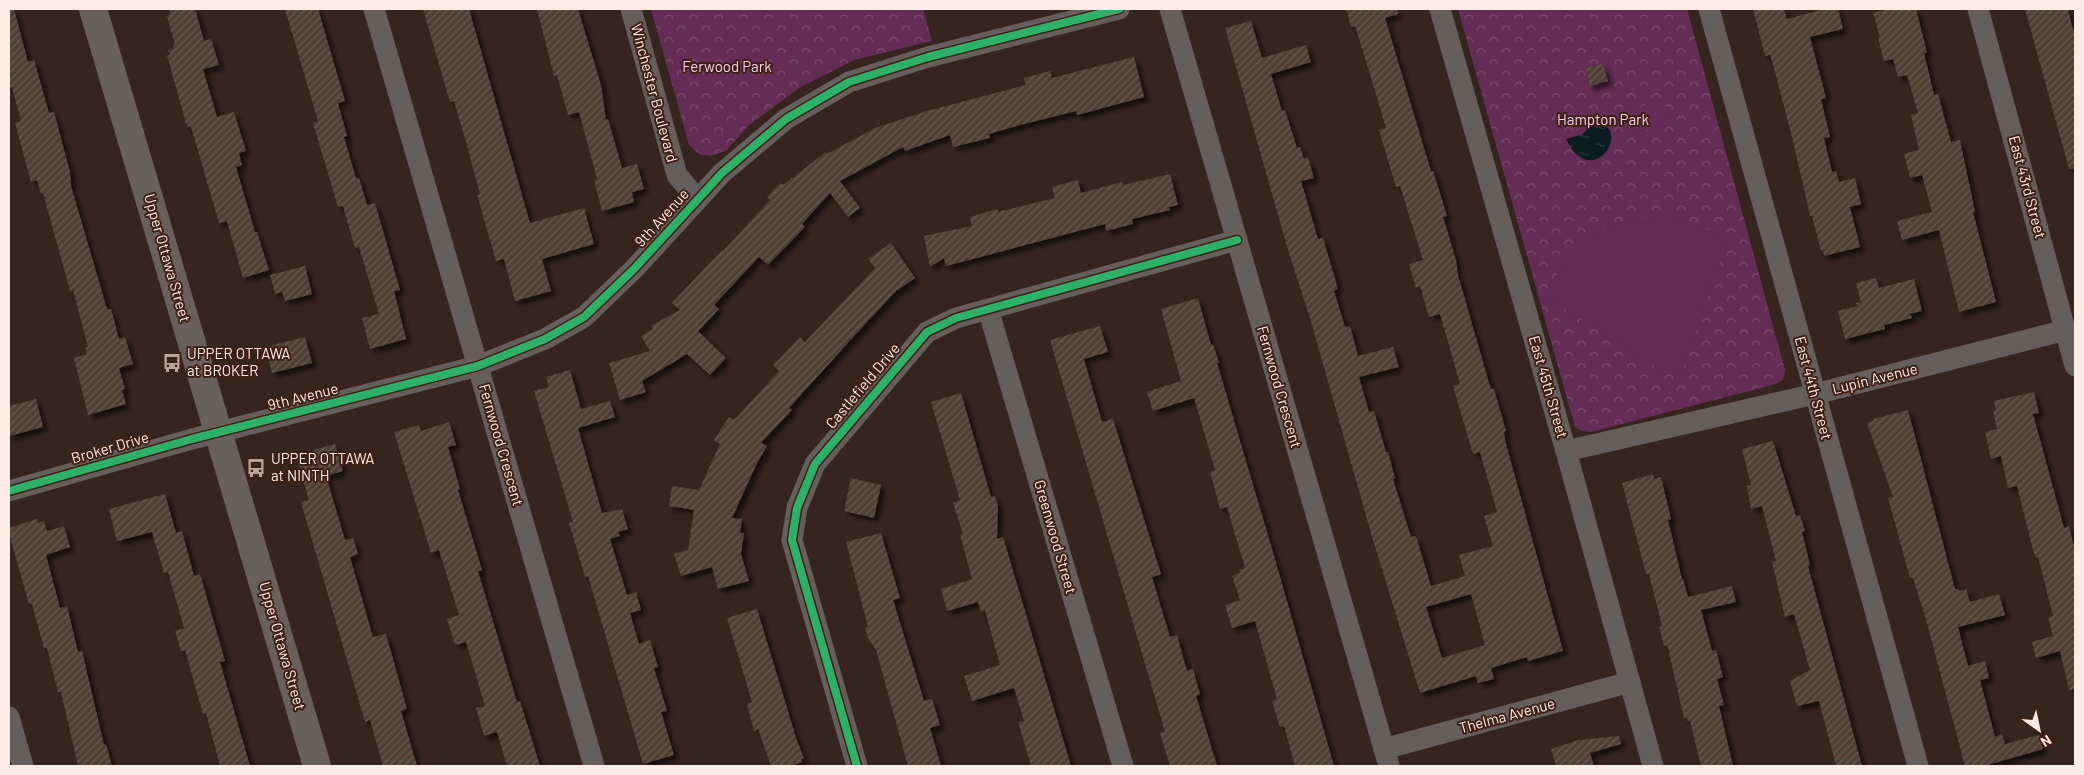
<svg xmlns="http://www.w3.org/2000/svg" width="2084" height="775" font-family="Barlow,sans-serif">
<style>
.park{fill:url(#park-crowns)}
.garden{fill:#642d55}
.water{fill:url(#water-ripples)}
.building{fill:url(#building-hatch);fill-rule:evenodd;filter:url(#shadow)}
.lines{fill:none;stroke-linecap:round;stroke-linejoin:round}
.street{stroke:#665e5b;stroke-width:21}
.secondary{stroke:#69605c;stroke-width:28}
.cycleway-casing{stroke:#3f2016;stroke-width:11}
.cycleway{stroke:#2db169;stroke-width:8}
.labels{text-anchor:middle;stroke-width:4;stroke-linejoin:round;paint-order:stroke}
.park-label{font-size:15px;fill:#facbec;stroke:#3f2016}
.street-label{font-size:15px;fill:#fdebe6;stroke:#3f2016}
.poi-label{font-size:15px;fill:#fdebe6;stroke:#3f2016;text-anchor:start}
</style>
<defs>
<pattern id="park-crowns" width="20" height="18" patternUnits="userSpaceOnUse" patternTransform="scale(1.25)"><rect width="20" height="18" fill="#642d55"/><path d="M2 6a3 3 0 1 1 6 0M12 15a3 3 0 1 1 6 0" fill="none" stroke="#7b4c6d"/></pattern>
<pattern id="water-ripples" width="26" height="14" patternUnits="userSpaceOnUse" patternTransform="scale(1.25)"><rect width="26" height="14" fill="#0a1c20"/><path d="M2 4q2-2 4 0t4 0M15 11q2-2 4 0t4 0" fill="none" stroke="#2f3d40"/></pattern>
<pattern id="building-hatch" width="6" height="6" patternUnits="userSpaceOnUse" patternTransform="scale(1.25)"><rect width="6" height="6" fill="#4f3f35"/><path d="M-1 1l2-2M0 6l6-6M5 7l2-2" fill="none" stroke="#695b52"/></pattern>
<filter id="shadow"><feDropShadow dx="4.5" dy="4.5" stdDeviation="2.5" flood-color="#0009"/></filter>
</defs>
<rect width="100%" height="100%" fill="#36251f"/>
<g class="park">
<path d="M651,9H923L932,41L854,60L799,88L749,125L726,151L710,156L699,154L689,145Z"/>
<path d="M1458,9H1687L1785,370L1783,380L1776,384L1591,432L1582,431L1575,427Z"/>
</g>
<g class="garden">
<path d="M1663,98L1672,121L1634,135L1626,113Z"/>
<path d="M1658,215L1695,222L1727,240L1683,369L1667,374L1545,297L1562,264L1588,237L1621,221Z"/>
</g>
<path class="water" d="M1600,123C1631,133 1591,191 1566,139L1583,134L1591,124Z"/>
<g class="building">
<path d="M14,9L28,62L34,60L49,113L54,112L70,172L71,186L107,309H111L119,339L125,337L133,364L119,368L125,389L122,390L126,404L88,415L74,358L87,354L85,348L88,347L73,290L70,291L43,193L41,194L37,180L31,182L15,123L21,121L12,87L9,88V10Z"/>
<path d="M169,9H195L204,41L211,39L219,65L203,69L217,117L234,112L246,151L239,153L242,165L236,167L255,232H257L269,270L243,278L227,221L219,223L192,130L190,126L187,127L167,55H170L168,50L174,49L173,45L175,44L167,16L170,15Z"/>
<path d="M285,9H318L345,101L338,103L347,136L344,137L356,178H359L367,205L375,203L400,290L394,291L406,339L370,349L362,318L379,314L359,247L355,248L343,206L338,207L313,123L318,121Z"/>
<path d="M423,9H469L530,223L584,208L594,244L542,259L551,291L515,301L504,259L496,261L477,195L480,194L466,142L454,101L450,102Z"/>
<path d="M537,9H578L601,85L606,120L608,119L622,168L637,164L644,189L632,192L634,202L602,211L594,180L597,179L579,112L568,115L557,75L554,76Z"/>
<path d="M1346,9H1397L1398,14L1385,18L1431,171H1433L1447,216L1443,217L1456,260L1458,275L1487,376L1491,389H1494L1506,431L1504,432L1506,444L1563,651L1528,661L1527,657L1491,668L1494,679L1478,683L1476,676L1420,693L1370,530L1310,318L1288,250L1225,28L1251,21L1262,58L1306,45L1311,62L1271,74L1282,111L1285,110L1297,148L1300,147L1304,159L1308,157L1314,178L1301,181L1318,239L1323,238L1338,289L1334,291L1345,327L1350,326L1358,356L1393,347L1399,367L1359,377L1369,412L1374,411L1386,452H1388L1395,478L1393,479L1411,537L1416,536L1431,586L1465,576L1459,555L1493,546L1484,516L1497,512L1480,452L1473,454L1453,386L1460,384L1440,314L1429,317L1420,286L1416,288L1409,264L1423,260L1400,186L1396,187L1379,130L1386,128L1368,68L1355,26L1351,27ZM1471,594L1485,645L1442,658L1426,607Z"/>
<path d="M1753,9H1784L1787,19L1825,9H1838L1843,29L1810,37L1826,98L1821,99L1830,137L1824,138L1832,172L1836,171L1839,182L1855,178L1861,204L1850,207L1860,247L1824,256L1823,250L1821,251L1812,216H1810L1794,145L1773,64L1770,55L1765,56Z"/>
<path d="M1889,9H1916L1927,53H1924L1934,95L1938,94L1951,142L1960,140L1975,212H1973L1996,302L1959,312L1939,230L1902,240L1897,221L1932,212L1922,175L1910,178L1904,154L1919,150L1911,115L1918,113L1907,75L1898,77L1893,59L1884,61L1878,38L1880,37L1873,13Z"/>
<path d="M2025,9H2068L2073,30L2075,29V168L2069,169Z"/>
<path d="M1134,57L1144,97L1077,115L1076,111L1020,125L989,134L990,138L953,147L950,135L905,151L903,147L840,181L860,208L848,217L830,193L802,224L805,227L768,265L759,257L714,305L719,309L698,331L726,358L710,375L687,354L642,381L646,392L620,400L609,363L650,351L641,336L653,329L651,326L680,310L672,303L722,250L723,251L770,200L767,197L780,183L783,185L826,152L827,154L875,128L927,111L1026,85L1024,78L1050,71L1052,78Z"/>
<path d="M1603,64L1608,81L1590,86L1586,68Z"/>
<path d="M1170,174L1178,205L1169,207L1170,210L1132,219L1133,224L1106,231L1105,224L946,266L944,258L930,267L924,236L972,226L970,217L997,209L998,212L1055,198L1052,187L1078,180L1081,193L1122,182L1123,185Z"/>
<path d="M891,243L915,278L896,291L855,335L789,408L792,410L761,443L767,446L756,465L732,518L742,519L740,533H744L741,554L749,581L718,589L712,567L681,576L674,554L688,550L694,510L669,506L672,486L699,490L720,444L714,440L729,417L734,420L779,371L773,365L800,337L805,342L875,268L868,259Z"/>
<path d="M305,266L312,294L285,301L282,292L275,294L270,275Z"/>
<path d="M1876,278L1879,288L1914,279L1922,311L1910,314L1912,318L1884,325L1885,329L1845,339L1838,311L1857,306L1856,303L1861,302L1856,283Z"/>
<path d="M1198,298L1211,345L1213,344L1219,363H1217L1275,559L1334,766H1295L1284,726L1280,727L1272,701L1277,699L1255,621L1232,628L1225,605L1240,600L1232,576L1240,573L1239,570L1245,568L1227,507L1220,509L1210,472L1215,470L1194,398L1153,411L1147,392L1181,381L1161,309Z"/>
<path d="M1100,326L1108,352L1084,359L1102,422L1113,419L1161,574L1152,577L1170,637L1177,635L1187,671L1193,669L1200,694L1196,696L1217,766H1170L1160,733L1165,732L1050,340Z"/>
<path d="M305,337L312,363L272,373L265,347Z"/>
<path d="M570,370L581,409L610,401L615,417L578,428L602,513L622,509L628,529L618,532L620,536L610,539L627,595L636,592L641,610L630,613L639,644L650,640L658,667L654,668L667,711L661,712L674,755L643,764L588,576L585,577L569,523L573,522L534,391L549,387L546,377Z"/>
<path d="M2034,392L2039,413L2033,414L2045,458L2064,528L2069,526L2075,550V689L2069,690L2060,651L2036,658L2032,642L2053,636L2048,617L2053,616L2038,557L2036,558L2033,550L2017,486L2008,488L2001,456L1991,459L1985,432L1997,429L1993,411L1996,410L1994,401Z"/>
<path d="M961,393L991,497L995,496L998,505L997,539L1003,537L1071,766H1031L1018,722L1024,721L1014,688L972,701L964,676L1000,665L985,610L981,612L978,602L947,611L941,589L972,579L960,535L963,534L953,503L960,500L931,402Z"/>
<path d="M36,399L43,427L9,436V406Z"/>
<path d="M1908,410L1955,589H1958L1959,591L1966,589L1970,602L1999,594L2005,615L1958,627L1968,666L1985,661L1989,678L1980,680L1995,737L2002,734L2005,744L2039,735L2043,749L1984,766H1965L1927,623L1913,578H1910L1888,498L1893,497L1867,423L1873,421V419Z"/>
<path d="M449,422L456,445L448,447L460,489L458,490L482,570L478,571L517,702L520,701L540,766H507L497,732L484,736L476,708L485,706L466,642L455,645L447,619L459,615L439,550L431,553L394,432L419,425L421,431Z"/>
<path d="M1773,441L1796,516L1800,515L1805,531L1802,532L1810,565L1808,566L1862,766H1836L1819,701L1797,706L1790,681L1810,670L1794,614L1785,617L1772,562L1776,561L1762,506L1751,509L1747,486L1751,485L1742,449Z"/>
<path d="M335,444L343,471L326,476L345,540L353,538L358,554L350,557L373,637L386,634L407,709L401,711L417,766H383L370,720L365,722L301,502L309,500L297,459L315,454L314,450Z"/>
<path d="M1653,474L1654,479L1661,477L1671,519L1668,520L1682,579H1683L1688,597L1732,586L1736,602L1701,610L1712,651L1716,650L1723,677L1717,679L1724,705L1719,706L1733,766H1701L1690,721L1688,722L1687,718L1684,719L1668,648L1666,645L1664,646L1659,627L1662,626L1649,574H1646L1622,483Z"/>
<path d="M851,478L881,485L874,518L844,511Z"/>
<path d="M165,494L176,533L182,531L194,576L200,574L225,661L220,662L250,766H220L206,713L203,714L185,650L181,651L175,631L184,628L168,572L164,573L152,532L117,541L109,509Z"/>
<path d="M37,519L38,523L44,521L47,531L64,526L70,547L46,555L60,608L67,606L78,652L82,651L104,745L106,744L112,766H78L61,692H58L47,648H44L32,604H29L9,534V528Z"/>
<path d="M881,533L900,598L893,600L924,701L932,699L940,725L930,728L941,766H908L876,650L868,638L865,628L868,627L846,542Z"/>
<path d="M757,609L797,741L804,758L801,759L802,762L790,766H771L758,729L754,731L747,704L752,702L727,618Z"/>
<path d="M1619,736L1621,744L1590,753L1594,766H1556L1551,749L1579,740Z"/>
</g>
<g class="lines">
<g class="street">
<path d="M374,9L594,766"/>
<path d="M631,9L677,175L697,199"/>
<path d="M1170,9L1389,766"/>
<path d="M1440,9L1566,451L1653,766"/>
<path d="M1709,9L1918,766"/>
<path d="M1978,9L2075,366"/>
<path d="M988,309L1123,766"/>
<path d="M1566,451L1815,394L2066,330"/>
<path d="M9,491L192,439L478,366L545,339L584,317L634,269L722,173L786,119L849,82L928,57L1119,9"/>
<path d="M9,717L23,766"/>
<path d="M1384,749L1630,682"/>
<path d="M857,766L792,540L797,508L815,464L927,332L956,318L1237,240"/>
</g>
<path class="secondary" d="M93,9L317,766"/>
<g class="cycleway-casing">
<g id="cycleway">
<path d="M9,491L192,439L478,366L545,339L584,317L634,269L722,173L786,119L849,82L928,57L1119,9"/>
<path d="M857,766L792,540L797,508L815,464L927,332L956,318L1237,240"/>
</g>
</g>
<use href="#cycleway" class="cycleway"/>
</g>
<defs>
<g id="bus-bare" transform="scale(1.5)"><path d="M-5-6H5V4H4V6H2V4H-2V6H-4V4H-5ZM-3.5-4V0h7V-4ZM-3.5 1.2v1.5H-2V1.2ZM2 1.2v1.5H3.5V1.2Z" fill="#b7a6a0" stroke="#3f2016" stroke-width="2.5" paint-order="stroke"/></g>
</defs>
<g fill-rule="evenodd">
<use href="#bus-bare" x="172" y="363"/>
<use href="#bus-bare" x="256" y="468"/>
</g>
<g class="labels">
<g class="park-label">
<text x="727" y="72">Ferwood Park</text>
<text x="1603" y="125">Hampton Park</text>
</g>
<g class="street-label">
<text transform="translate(654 93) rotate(75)" y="5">Winchester Boulevard</text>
<text transform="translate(2027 187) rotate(75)" y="5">East 43rd Street</text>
<text transform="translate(662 218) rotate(-48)" y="5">9th Avenue</text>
<text transform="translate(167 258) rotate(74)" y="5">Upper Ottawa Street</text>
<text transform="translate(1875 379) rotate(-14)" y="5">Lupin Avenue</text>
<text transform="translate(863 386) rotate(-50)" y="5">Castlefield Drive</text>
<text transform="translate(1279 387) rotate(74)" y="5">Fernwood Crescent</text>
<text transform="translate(1548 387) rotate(74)" y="5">East 45th Street</text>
<text transform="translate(1813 388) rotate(75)" y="5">East 44th Street</text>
<text transform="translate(303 397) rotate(-14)" y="5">9th Avenue</text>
<text transform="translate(501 445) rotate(74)" y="5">Fernwood Crescent</text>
<text transform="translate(110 448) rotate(-16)" y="5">Broker Drive</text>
<text transform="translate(1055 537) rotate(74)" y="5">Greenwood Street</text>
<text transform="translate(282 646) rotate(74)" y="5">Upper Ottawa Street</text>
<text transform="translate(1507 716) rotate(-15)" y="5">Thelma Avenue</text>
</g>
<g class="poi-label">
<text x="187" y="359">UPPER OTTAWA<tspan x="187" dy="17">at BROKER</tspan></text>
<text x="271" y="464">UPPER OTTAWA<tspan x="271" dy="17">at NINTH</tspan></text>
</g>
</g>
<rect width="2084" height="775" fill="none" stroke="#fdebe6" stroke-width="20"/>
<g transform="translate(2039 730) rotate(147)" stroke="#3f2016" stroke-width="4" paint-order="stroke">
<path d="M0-4L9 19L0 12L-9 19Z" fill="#fdebe6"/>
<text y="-8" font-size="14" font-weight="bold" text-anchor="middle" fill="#fdebe6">N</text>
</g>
</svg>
